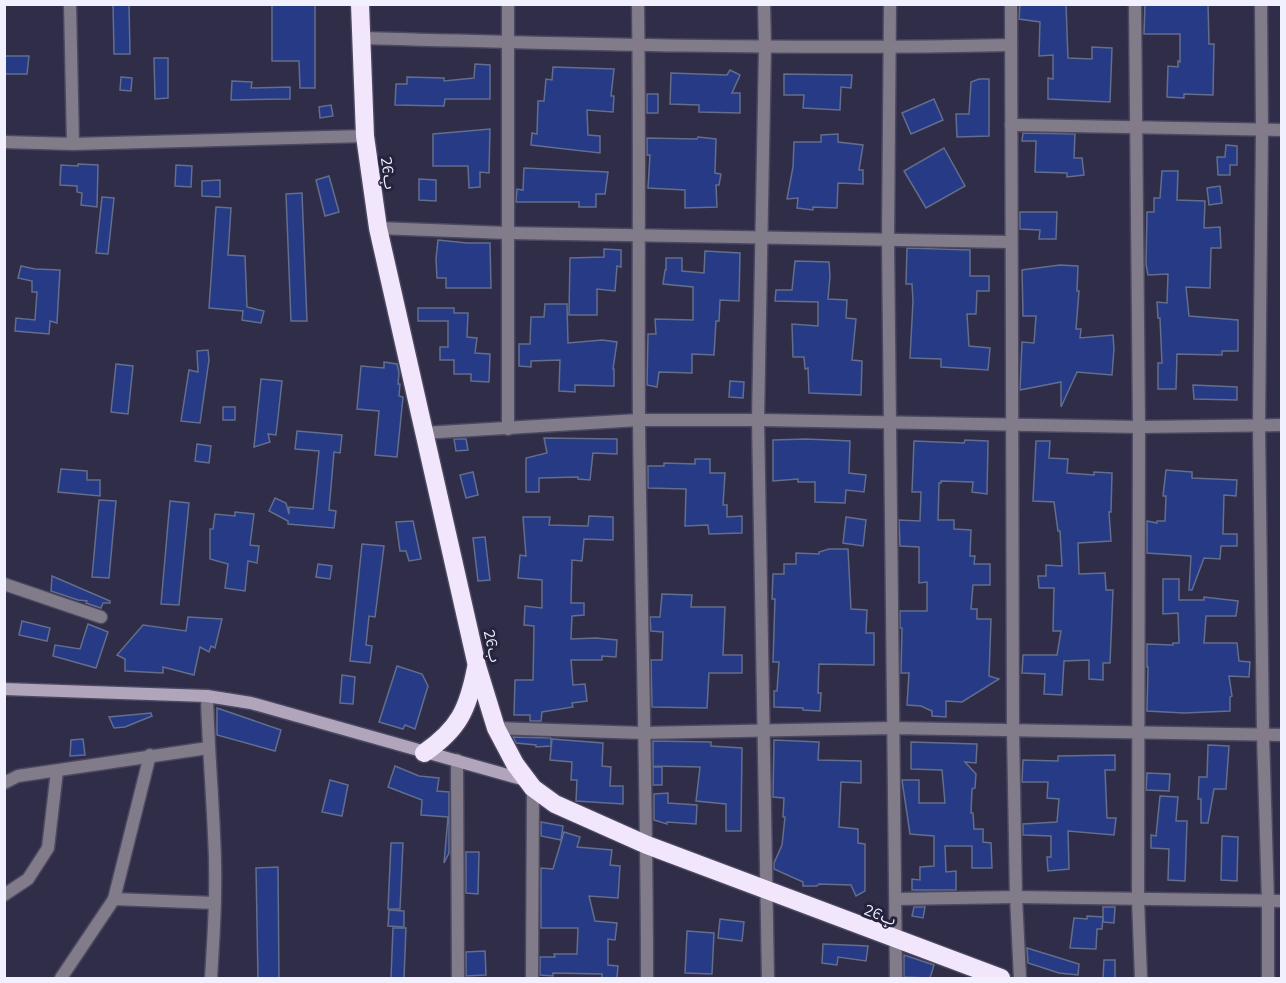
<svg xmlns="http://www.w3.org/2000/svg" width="1286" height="983" font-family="Mulish,'Noto Sans Arabic',sans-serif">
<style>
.building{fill:#273a86;stroke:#626e8c;stroke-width:1.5}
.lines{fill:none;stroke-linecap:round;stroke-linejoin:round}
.street-casing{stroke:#4b4861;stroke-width:15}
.secondary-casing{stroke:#4b4861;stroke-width:15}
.highway-casing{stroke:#4b4861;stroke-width:21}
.street{stroke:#827b89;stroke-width:12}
.secondary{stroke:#b0a5bb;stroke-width:12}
.highway{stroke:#f1e6fb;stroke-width:18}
.labels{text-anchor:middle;stroke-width:6;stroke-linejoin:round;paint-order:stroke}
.street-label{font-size:15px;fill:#f0f0fe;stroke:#26233e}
</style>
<rect width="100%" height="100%" fill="#302d48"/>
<g class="building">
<path d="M113,4H129L130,54H114Z"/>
<path d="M272,4H315V88H300L299,61H272Z"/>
<path d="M1020,4H1066L1068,58L1092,59V47L1112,48L1110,102L1048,99V78L1053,79V55L1039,56L1040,22L1019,19Z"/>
<path d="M1145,4H1208L1209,44H1214L1213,95L1184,94V98L1167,97L1168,66L1178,67V61L1180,62V34H1144Z"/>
<path d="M4,56H29L27,74H4Z"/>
<path d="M154,58H168V98L155,99Z"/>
<path d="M475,64L490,65V99H445L444,106L395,105L396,84H407V77L444,78V81L474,78Z"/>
<path d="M553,67L614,69L611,96H614L613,112L587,110L588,135L600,136V153L531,145L532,133L537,134L538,101H544L546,79L552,80Z"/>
<path d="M730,70L740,75L732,93H740V113L699,112V105L670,104L671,73L727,75Z"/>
<path d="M784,74L852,75L851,88L841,87L840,110L803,108L804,95H784Z"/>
<path d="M121,77L132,78L131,91L120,90Z"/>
<path d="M979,79H989V136L957,137L956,114H969L971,82Z"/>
<path d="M232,81L252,82L251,88L290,87V99L231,100Z"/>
<rect x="647" y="94" width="11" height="19"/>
<path d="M934,99L943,120L911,134L902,113Z"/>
<path d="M331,105L333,116L320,118L319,107Z"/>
<path d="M490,129L489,173L480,172V187L469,188L468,166H433V134Z"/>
<path d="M1023,133L1075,134L1074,158H1082L1084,175L1067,177V173L1035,172L1036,141H1022Z"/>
<path d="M838,134V142L863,145L859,170H863V184L838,183L837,208L813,207V210L797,208L798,198L787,199L793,167L794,142H821V135Z"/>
<path d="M698,137L716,139L715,173L721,174L719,185H716L717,207L685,208V190L648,188L650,155H647V138L697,139Z"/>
<path d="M1226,145L1237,146V165H1230V175H1218L1217,157H1225Z"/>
<path d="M944,148L965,186L926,208L904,171Z"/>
<path d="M78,164L98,165L97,207L81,205L82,193L77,192V186L60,185L61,165L78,166Z"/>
<path d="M176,165L192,166L191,187L175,186Z"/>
<path d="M524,168L608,172L605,194H596V207H579V202H516L517,189L523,190Z"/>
<path d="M1162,171H1178L1177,200L1205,201L1204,228L1220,227L1221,248H1211L1210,288L1186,287L1189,316L1238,320V351H1222V355L1177,354L1176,389H1158V363H1162L1160,318H1158L1157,302L1167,303L1168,274L1148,275L1146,264L1147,212H1154V198H1160Z"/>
<path d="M329,176L339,212L325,216L316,180Z"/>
<path d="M419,179L436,180V201L419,200Z"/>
<path d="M220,180V197L202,196V181Z"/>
<path d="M1220,186L1222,203L1209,205L1207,188Z"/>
<path d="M302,193L307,321H291L286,194Z"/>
<path d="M102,197L114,198L108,254L96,253Z"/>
<path d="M216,207L231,208L228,255L245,256L247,307L264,311L261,323L242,320L243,311L209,308Z"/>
<path d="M1020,212H1057L1056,239H1039L1040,230L1020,229Z"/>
<path d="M438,240L467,243H490L491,288H446V278H437L436,259Z"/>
<path d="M907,248L970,250V276H989V291H977L976,314H967L969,346L990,348L988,370L941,367V359L910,358L913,301L912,284H906Z"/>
<path d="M604,249L621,250V267L617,266L615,291L597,289V315H569L570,258L604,257Z"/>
<path d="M705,251L740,253L739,301L720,300L719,321H716L714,355L692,354V373L659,372L657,387L647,385L648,334H656L655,319L693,320V287L663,284L665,270H666V258H682V271L704,273Z"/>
<path d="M795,261L829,262L830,276L828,299L847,300L846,318L856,319L852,360L862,361L861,395L809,393L808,368L805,369L804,357H793L792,324L818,326V302L775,301L776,290H792Z"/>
<path d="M1060,265L1078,266L1077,291H1079L1076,329H1081L1080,338L1113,335L1114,349L1112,375L1077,372L1061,407V382L1020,390L1022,342L1034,343L1036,316H1023L1022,270Z"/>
<path d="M21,266L35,269L60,270L57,323L50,321L49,334L15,331L16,318L35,320L37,292H32V281L18,278Z"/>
<path d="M545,304H567L568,343L602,340L617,342L613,369H614V386L575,385V392L559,391L560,360L531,361V367L519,366V344H530L531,317H544Z"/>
<path d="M418,308H454V313H468L467,337L477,338L475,353L490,354L489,382L471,381V374H454V360H440V347H448V321H418Z"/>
<path d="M208,350L209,360L200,423L181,421L189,370L198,372L197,351Z"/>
<path d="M384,362L397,364L399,373L398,384H400L399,396L403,397L397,457L375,455L379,411L357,409L361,366L384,368Z"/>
<path d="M116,364L133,366L128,414L111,412Z"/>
<path d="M261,379L282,381L276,435L268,434L270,442L254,447Z"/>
<path d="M730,381L744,382L743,398L729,397Z"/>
<path d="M1193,385L1237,387V400L1194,399Z"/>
<rect x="223" y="407" width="12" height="13"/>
<path d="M297,431L342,435L340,453L334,452L329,510L336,511L334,528L288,524V521L269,511L275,498L286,503L289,514V507L313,509L319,451L295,449Z"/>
<path d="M544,438L617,439V454L593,453L590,480L578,479V477L539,478V492H526V458L547,453Z"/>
<path d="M454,439H466L468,450L456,451Z"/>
<path d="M806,439L850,441L849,473L866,475L864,492L846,490L845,503L815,502V482H798V479L773,481V440Z"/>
<path d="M965,440L988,441L987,494L972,492L973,482L941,481V483H939L938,520H954V529L971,530L970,556H975L974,564H990V585H973L971,609H977V619H991L989,676L999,679L962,702L946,701V717L932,716V711L921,706L907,705L909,673H901L902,628H900V611H927V582L919,583V547L900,546L899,520L920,521L921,492H912L914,441L964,443Z"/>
<path d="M1036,441H1050L1049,458L1068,459L1067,473L1094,475V472L1112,473L1111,512H1109L1111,541L1078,543L1079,574L1105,573L1106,590H1113L1110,663H1103V680L1089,679V660L1064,661L1062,695L1044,694L1045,674L1022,673L1023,655H1057L1061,631H1053L1054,588H1039L1038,576H1046V565L1062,566L1060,531H1058L1054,502L1033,501Z"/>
<path d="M197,444L211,446L209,463L195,461Z"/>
<path d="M695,459H710V473H725L723,505H727V517L742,516V533L709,534L708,525L685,526L686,489L648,488V466H664V463L695,464Z"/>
<path d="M61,469L87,471V480H100V496L58,492Z"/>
<path d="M1166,470L1192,472V478L1237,480L1236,496L1224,495L1223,534H1237V546H1221L1220,559L1204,558L1192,590H1189L1191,556L1147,553V521L1157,523V521H1165L1166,496H1163Z"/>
<path d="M473,472L478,495L466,498L460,475Z"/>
<path d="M99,500L116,501L109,578L92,577Z"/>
<path d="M170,501L189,503L179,605L161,604Z"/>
<path d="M235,512L254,514L250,545L259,546L257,563L248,561L245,591L225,588L228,564L210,559V529H213L215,514L235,516Z"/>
<path d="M589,516L613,517V540L584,539L582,561L572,560L571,603H584V615L572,616L571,639L596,638L617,640L616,657L602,656V660H571L573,685L585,684L587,701L572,703L573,707L542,712L541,721H530V715H514L515,680H533L534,626L524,625L525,606L542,608V580L518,578L520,555L526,556L523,517H550L549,525L588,526Z"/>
<path d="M846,517L866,520L863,546L843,543Z"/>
<path d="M413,521L421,559L409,561L406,551H400L396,522Z"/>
<path d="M485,537L490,580L478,581L473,538Z"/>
<path d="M362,544L384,546L375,617L369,616L366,645L372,646L370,663L350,661Z"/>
<path d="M829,549H848L851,609L867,610L866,633H874V665L819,664L818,693H821L820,711L803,710V708L774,707V691H777L779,662H773L775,599H772L773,574H784V564H796V553L819,554V552Z"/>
<path d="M318,564L332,566L330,579L316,577Z"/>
<path d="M52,576L110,601V603H103L101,608L86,603L87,601L78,600L51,591Z"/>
<path d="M1163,579H1179V600H1204V597L1238,601L1236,616H1206L1204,643H1237L1239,661L1250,662L1249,677L1229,676L1232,696L1230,697V711L1184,713L1147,711L1148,667H1147V644L1173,645V643H1179L1178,613L1163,614Z"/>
<path d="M662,594L692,595L691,607H725L723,655H742V673H709L707,708L652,707L651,660H662L663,632L651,631L650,617H660Z"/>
<path d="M188,617L222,619L215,648L211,646L209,652L200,647L194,675L163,667V673L125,671V659L117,655L143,625L186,631Z"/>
<path d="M22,621L50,628L47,641L19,635Z"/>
<path d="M88,624L108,632L96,668L53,656L55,645L80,649Z"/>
<path d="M397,666L422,674L428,686L415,729L405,725L403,729L379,722Z"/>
<path d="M342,675L355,677L353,704L340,703Z"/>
<path d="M217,708L281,730L275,751L217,735Z"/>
<path d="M151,713L152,716L125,727L114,728L109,717Z"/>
<path d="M513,737L551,738V746L536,747V745L516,743Z"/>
<path d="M83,739L85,755L70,756L71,740Z"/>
<path d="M552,739L603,743L602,766L611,767L610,786H623V804L576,801L577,780H571L572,762L550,760Z"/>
<path d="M774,740L819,742L818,760L861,761V783L841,782L839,827L858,829V843L865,844V891L856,896L851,885L819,884L817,886H803V882L774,869V863L782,845L785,817H783L784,798L773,797Z"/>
<path d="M653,741L711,742V746L742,748L741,831H726V804L696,801L700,767L653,766Z"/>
<path d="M911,742L977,744L976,763L965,762L976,774L975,788L972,789L971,813H973L974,829H983V842L991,843L992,868H972V846H945L946,872L956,871V890H912V879L920,880V867L934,866V836L910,834L902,780H919V803H945L942,770L911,769Z"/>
<path d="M1208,745L1229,746L1226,789H1214L1208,823H1201V799H1198L1199,777H1207Z"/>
<path d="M1115,755V770H1105L1107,818H1116L1114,835L1068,831L1069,869L1048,871L1047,857H1051V836L1023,835V824L1057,822L1059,799L1047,798L1048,782H1022L1023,760L1058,761V756Z"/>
<path d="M395,766L419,776L439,778L437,791L449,792V853L444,863L448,817L421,815L422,800L388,787Z"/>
<rect x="653" y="767" width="9" height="18"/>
<path d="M1147,773L1170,774L1169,791L1146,790Z"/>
<path d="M330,780L348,785L342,816L322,812Z"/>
<path d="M668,793V803L697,805L696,824L667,822V824L654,820V794Z"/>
<path d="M1160,796L1178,797L1176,821H1187L1185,881L1168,880L1169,849L1151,848V835L1156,836Z"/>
<path d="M541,822L563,826L561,840L541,836Z"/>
<path d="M564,832L580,837L577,847L612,850L610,865L620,866L618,898L589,896L595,921L617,923L615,940L608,939V965L618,966L617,978H602V974L553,973V976L540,975V957H555L554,954H577L578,928H541V868L553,869Z"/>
<path d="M1222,836L1238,837L1237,881L1221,880Z"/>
<path d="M391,843H403L400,909H388Z"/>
<path d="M466,852H479L478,894L466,893Z"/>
<path d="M278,867L279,978H258L256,868Z"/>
<path d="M914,907H925L923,918L912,916Z"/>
<path d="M1103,907H1115L1114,923L1103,922Z"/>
<path d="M389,910L404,911V927L388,926Z"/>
<path d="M1087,916L1103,917L1102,929H1097L1096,949L1070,948L1074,918L1087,919Z"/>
<path d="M720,919L744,922L742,941L718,938Z"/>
<path d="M393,928H406L404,978H391Z"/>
<path d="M687,931L714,933L712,974L685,973Z"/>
<path d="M823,944L868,946L866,961L838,957L837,965L822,963Z"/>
<path d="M1027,948L1079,964L1078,975L1059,973L1028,963Z"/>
<path d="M485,951L486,975L466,976V952Z"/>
<path d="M904,955L934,965L930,978L904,977Z"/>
<path d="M1104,960H1115V978H1103Z"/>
</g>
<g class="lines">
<g class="street-casing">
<g id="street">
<path d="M70,4L73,144"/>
<path d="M638,4C640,143 638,282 639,421C641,607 647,793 647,978"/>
<path d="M764,4L765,46L758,420L768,978"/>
<path d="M890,4L888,241L896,978"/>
<path d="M1011,4L1013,731L1016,897L1020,978"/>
<path d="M1135,4L1139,427L1138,899L1141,978"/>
<path d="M1261,4L1262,130L1259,425L1263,735L1268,901V978"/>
<path d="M360,38C577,44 794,50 1011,45"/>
<path d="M1011,125L1282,130"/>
<path d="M4,142L73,144L365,136"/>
<path d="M378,228L507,233L1011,242"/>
<path d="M508,429V4"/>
<path d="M423,433L639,420H758L1139,427L1282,425"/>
<path d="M4,584L101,617"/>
<path d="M207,696C208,742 212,788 214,835C217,883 214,931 211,978"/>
<path d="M496,728L643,733L893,728L1282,735"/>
<path d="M457,760L458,978"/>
<path d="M4,783L18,776L208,748"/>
<path d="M4,895L28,879L48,848L57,771"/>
<path d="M114,899L215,903"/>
<path d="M896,899L1016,897L1282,901"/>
<path d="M61,978L114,899L150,755"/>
<path d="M532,978L533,788"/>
</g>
</g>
<g class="secondary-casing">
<path id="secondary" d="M4,689L207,696L251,703L525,780"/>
</g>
<g class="highway-casing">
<g id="highway">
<path d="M360,4L365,136L378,228L477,666L496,728L515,764L533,788L555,804L647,845L1001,978"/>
<path d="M424,753C459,729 468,709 476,668"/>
</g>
</g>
<use href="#street" class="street"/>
<use href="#secondary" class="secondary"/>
<use href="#highway" class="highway"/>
</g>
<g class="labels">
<g class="street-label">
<text transform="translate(388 173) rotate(82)" y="5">26ب</text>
<text transform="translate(492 646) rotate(77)" y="5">26ب</text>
<text transform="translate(880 915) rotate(21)" y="5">26ب</text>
</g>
</g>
<rect width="1286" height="983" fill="none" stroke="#f0f0fe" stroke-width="12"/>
</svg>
